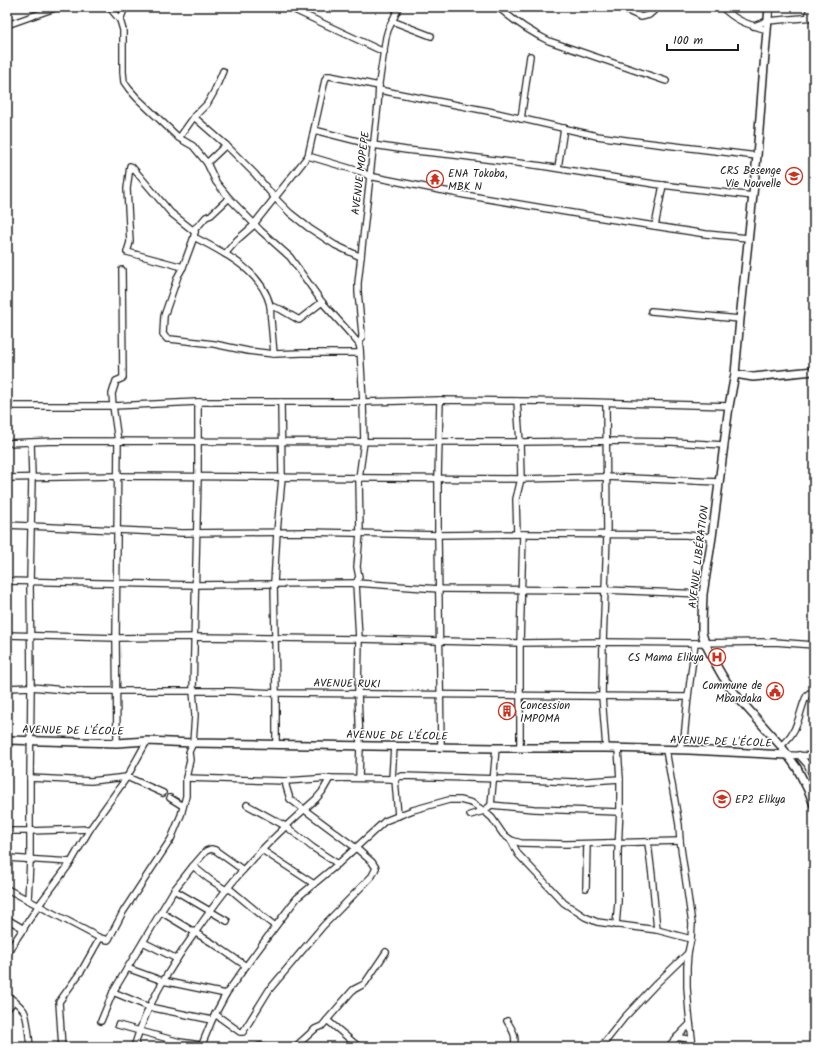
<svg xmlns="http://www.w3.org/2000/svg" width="821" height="1054" font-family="Kalam,sans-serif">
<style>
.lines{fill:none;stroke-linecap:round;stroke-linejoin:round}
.minor-casing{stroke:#1c1c1c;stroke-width:8}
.tertiary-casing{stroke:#1c1c1c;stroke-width:10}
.minor{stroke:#fff;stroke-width:5.5}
.tertiary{stroke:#fff;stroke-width:7}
.labels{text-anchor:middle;stroke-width:3;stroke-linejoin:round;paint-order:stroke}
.poi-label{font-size:11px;fill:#1c1c1c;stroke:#fff;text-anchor:end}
.street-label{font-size:11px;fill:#1c1c1c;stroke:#fff}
</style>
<rect width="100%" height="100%" fill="#fff"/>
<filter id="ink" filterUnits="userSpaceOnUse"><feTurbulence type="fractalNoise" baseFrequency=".025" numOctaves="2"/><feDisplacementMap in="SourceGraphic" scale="8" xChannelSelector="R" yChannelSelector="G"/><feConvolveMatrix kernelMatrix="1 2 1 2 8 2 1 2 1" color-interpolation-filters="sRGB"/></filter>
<g filter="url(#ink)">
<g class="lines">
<g class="minor-casing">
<g id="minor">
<path d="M109,7L120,20L123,30V72L124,82L129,89L137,98L179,138L193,146L207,163L216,182L229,198L261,231L290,257L322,302L347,330L359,344L360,348L363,402L364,442L359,478L360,533L358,556L357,567L359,577L356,583L359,639L358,693L360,745L359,778"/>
<path d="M288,7L384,52"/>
<path d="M498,7C514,21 530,32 549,41L666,81"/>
<path d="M619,7L641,17L649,15L658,7"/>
<path d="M722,7C737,22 748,24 767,30"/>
<path d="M809,17V7"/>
<path d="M120,20L125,7"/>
<path d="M392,21L431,36"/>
<path d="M7,25L58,7"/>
<path d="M754,26L767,21L814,17"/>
<path d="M379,90L488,111L597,136L633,141L757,156"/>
<path d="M194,117L226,145L255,174L275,198L290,213L309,228L335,245L361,257"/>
<path d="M521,119L530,56"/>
<path d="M314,130L373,145L406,150L454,155L542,166L654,184L753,196"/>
<path d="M179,138L194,117L207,104L214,92L223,71"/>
<path d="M308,156L325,80L327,76H330L379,86"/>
<path d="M207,163L226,145"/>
<path d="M558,168L564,128"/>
<path d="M229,198L211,215L206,217L200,224L195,228L194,237L187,256L183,267L178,276L164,316L163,334L167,339H170L214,344L248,351L274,354L302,353H360"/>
<path d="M655,226L663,185"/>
<path d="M194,237C223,252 261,270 270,305C271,309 270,315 271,320C272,331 273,342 274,354"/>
<path d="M225,254L237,240L253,226L254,224L308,156L362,172L369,176L465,195L584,215L706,234L748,238"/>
<path d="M183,267L127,252L130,242L127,189L130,166L132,167L171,213L195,232"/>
<path d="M270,306L280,309L299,320L322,302"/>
<path d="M651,311L740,319"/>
<path d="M359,344L362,338V334L358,292V283L378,105L379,83L386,37L388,30L399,7"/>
<path d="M440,400L438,478V535L441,746"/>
<path d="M517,401L520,442L521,479L516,499L517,534"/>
<path d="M7,406H113L198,402H363L440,400L590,402L729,406"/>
<path d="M7,443L56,441L520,442L606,441L672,442L724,445"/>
<path d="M7,478L117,476L521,479L606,477L719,482"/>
<path d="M7,525L182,533L308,532L438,535L523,534L685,535L712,537"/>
<path d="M7,581L195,585L356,583L439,589L605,590L703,594"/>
<path d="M7,635L116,638L194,637L359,639L520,643L603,642L695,643L774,642L814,645"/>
<path d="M7,688L31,687L76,691H231L276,693L688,697"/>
<path d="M117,743L116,638L118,441L113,406L112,394L116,381L123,378L122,270"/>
<path d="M276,744V693L274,583L277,532L282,478L281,402"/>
<path d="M781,746C788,739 794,733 797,723C800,717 804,697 808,694C810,692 811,693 814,693"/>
<path d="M520,747V643L523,534"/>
<path d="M606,748L602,696L603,642L605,590L607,535L606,403"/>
<path d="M666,750L679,825L680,841L692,924L691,939L688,953L687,967V987L689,1013L693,1047"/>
<path d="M678,750L684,739L688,697L695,643"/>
<path d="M787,755L814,756"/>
<path d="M799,755L807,764L814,778"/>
<path d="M30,778L91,781L127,777L163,793"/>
<path d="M186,778L286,781"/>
<path d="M392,779L394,746"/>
<path d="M395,779L399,777L402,776L529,780L574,782L620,779"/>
<path d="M170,798L183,806"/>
<path d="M247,805L287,827L312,847L338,864"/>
<path d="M491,805L534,809L619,812"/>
<path d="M470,815L484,811L491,805L496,748"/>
<path d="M7,831H29L90,829"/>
<path d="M511,840L518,854L564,903L585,917L597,922L657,930L691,939"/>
<path d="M648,843L652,875L657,930"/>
<path d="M262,850L314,884"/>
<path d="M7,858L71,862"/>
<path d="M193,866L209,879L226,890L230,889L266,919L275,926"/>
<path d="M586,888L587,844"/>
<path d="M7,889L100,938L108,940L109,939L123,912L171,839L181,815L186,796V778L190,760L189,752L193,743L195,715L193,691L198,477V402"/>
<path d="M174,890L227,921"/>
<path d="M28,900L30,860V778L31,687L30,582L32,477L31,443"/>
<path d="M161,912L214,944L246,966"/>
<path d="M7,919L24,929"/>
<path d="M616,925L618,902V852L620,807V779L618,749"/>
<path d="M143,942L177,959"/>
<path d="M7,953L39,905L71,862L90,829L127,777L147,741"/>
<path d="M127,968L163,981L226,994"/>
<path d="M113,992L149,1007L212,1020"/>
<path d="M7,995C13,1000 20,1005 24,1011C28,1019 29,1038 30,1047"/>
<path d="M7,1009L14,1001"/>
<path d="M215,1014L240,1032H243L269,990L323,926L372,876L376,868L372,862L356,848L290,799L286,786V781L330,778L395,779L398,816"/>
<path d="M327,1020L352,991C356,987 361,987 365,983L386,952"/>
<path d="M101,1021L113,992L174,890L193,866L206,851L211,849L215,850L243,870"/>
<path d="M507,1021C512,1029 518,1038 513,1047"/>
<path d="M118,1025L180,1042L201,1045"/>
<path d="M677,1037L692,1040"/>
<path d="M62,1047L59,1002L82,970L100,938"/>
<path d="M134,1047C146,1006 168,971 192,937C208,914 224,890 244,869C266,844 291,821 316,799L322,792L330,778"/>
<path d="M201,1047L212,1020L226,994L246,966L284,915L297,898L338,864L385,821L413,810L449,800H460L472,803L484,811L492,818L503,834L511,840L521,843L566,844L680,841"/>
<path d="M257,1047L260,1046L263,1047"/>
<path d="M295,1047L315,1029L322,1026L327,1020L359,1047"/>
<path d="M601,1047L624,1018L656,984L688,953"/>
<path d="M668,1047L683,1031L690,1024"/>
</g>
</g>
<g class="tertiary-casing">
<g id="tertiary">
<path d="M769,7L763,78L757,156L740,319L735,374L729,406L712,537L703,594L702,621V633L705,643L715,663L723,677L740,700L781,746L797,768L809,792L814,805"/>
<path d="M735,374L753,377L814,371"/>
<path d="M7,740L117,743L147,741L193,743L496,748H606L689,750L787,755"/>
</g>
</g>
<use href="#minor" class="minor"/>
<use href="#tertiary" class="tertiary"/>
</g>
</g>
<defs>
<g id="school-ring" transform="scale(0.9)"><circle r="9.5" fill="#fff" stroke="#c8321e" stroke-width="1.5"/><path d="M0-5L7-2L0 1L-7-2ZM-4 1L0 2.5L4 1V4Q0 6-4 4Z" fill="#c8321e"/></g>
<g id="temple-ring" transform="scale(0.9)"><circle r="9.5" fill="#fff" stroke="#c8321e" stroke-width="1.5"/><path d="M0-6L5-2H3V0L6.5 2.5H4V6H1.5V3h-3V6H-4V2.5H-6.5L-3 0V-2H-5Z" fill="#c8321e"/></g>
<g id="hospital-ring" transform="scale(0.9)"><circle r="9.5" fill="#fff" stroke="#c8321e" stroke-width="1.5"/><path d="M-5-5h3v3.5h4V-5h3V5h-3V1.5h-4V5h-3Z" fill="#c8321e"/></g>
<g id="civic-ring" transform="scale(0.9)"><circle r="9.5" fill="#fff" stroke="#c8321e" stroke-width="1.5"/><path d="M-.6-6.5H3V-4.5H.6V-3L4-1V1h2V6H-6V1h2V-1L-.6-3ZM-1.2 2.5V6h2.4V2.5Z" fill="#c8321e"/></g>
<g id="building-ring" transform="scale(0.9)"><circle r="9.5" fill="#fff" stroke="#c8321e" stroke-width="1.5"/><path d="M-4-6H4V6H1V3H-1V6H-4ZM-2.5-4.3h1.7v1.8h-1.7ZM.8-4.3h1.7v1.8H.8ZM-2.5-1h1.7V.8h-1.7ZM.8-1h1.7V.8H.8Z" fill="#c8321e"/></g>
</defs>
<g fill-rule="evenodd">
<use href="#school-ring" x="794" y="176"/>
<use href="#temple-ring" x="435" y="179"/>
<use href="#hospital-ring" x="717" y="657"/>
<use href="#civic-ring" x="775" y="691"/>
<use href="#building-ring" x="507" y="711"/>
<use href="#school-ring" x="722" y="799"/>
</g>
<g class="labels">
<g class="poi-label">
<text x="781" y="174">CRS Besenge<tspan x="781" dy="13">Vie Nouvelle</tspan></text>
<text x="448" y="177" text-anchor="start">ENA Tokoba,<tspan x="448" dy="13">MBK N</tspan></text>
<text x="704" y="661">CS Mama Elikya</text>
<text x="762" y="689">Commune de<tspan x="762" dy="13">Mbandaka</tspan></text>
<text x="520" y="709" text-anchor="start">Concession<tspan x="520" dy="13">IMPOMA</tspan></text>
<text x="735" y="803" text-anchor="start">EP2 Elikya</text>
</g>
<g class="street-label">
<text transform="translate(360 173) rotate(-83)" y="4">AVENUE MOPEPE</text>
<text transform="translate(698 557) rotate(-83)" y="4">AVENUE LIBÉRATION</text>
<text transform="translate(347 683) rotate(1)" y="4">AVENUE RUKI</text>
<text transform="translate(73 730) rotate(1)" y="4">AVENUE DE L'ÉCOLE</text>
<text transform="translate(397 735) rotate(1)" y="4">AVENUE DE L'ÉCOLE</text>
<text transform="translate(721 741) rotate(2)" y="4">AVENUE DE L'ÉCOLE</text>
</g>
</g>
<rect width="821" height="1054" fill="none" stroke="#fff" stroke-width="24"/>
<rect x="12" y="12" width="797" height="1030" fill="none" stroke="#1c1c1c" stroke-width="1.5" filter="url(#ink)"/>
<path d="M667 44v6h71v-6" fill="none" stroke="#1c1c1c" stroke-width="2"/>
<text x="673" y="44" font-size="12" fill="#1c1c1c" stroke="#ffffff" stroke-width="3" paint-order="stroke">100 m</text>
</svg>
